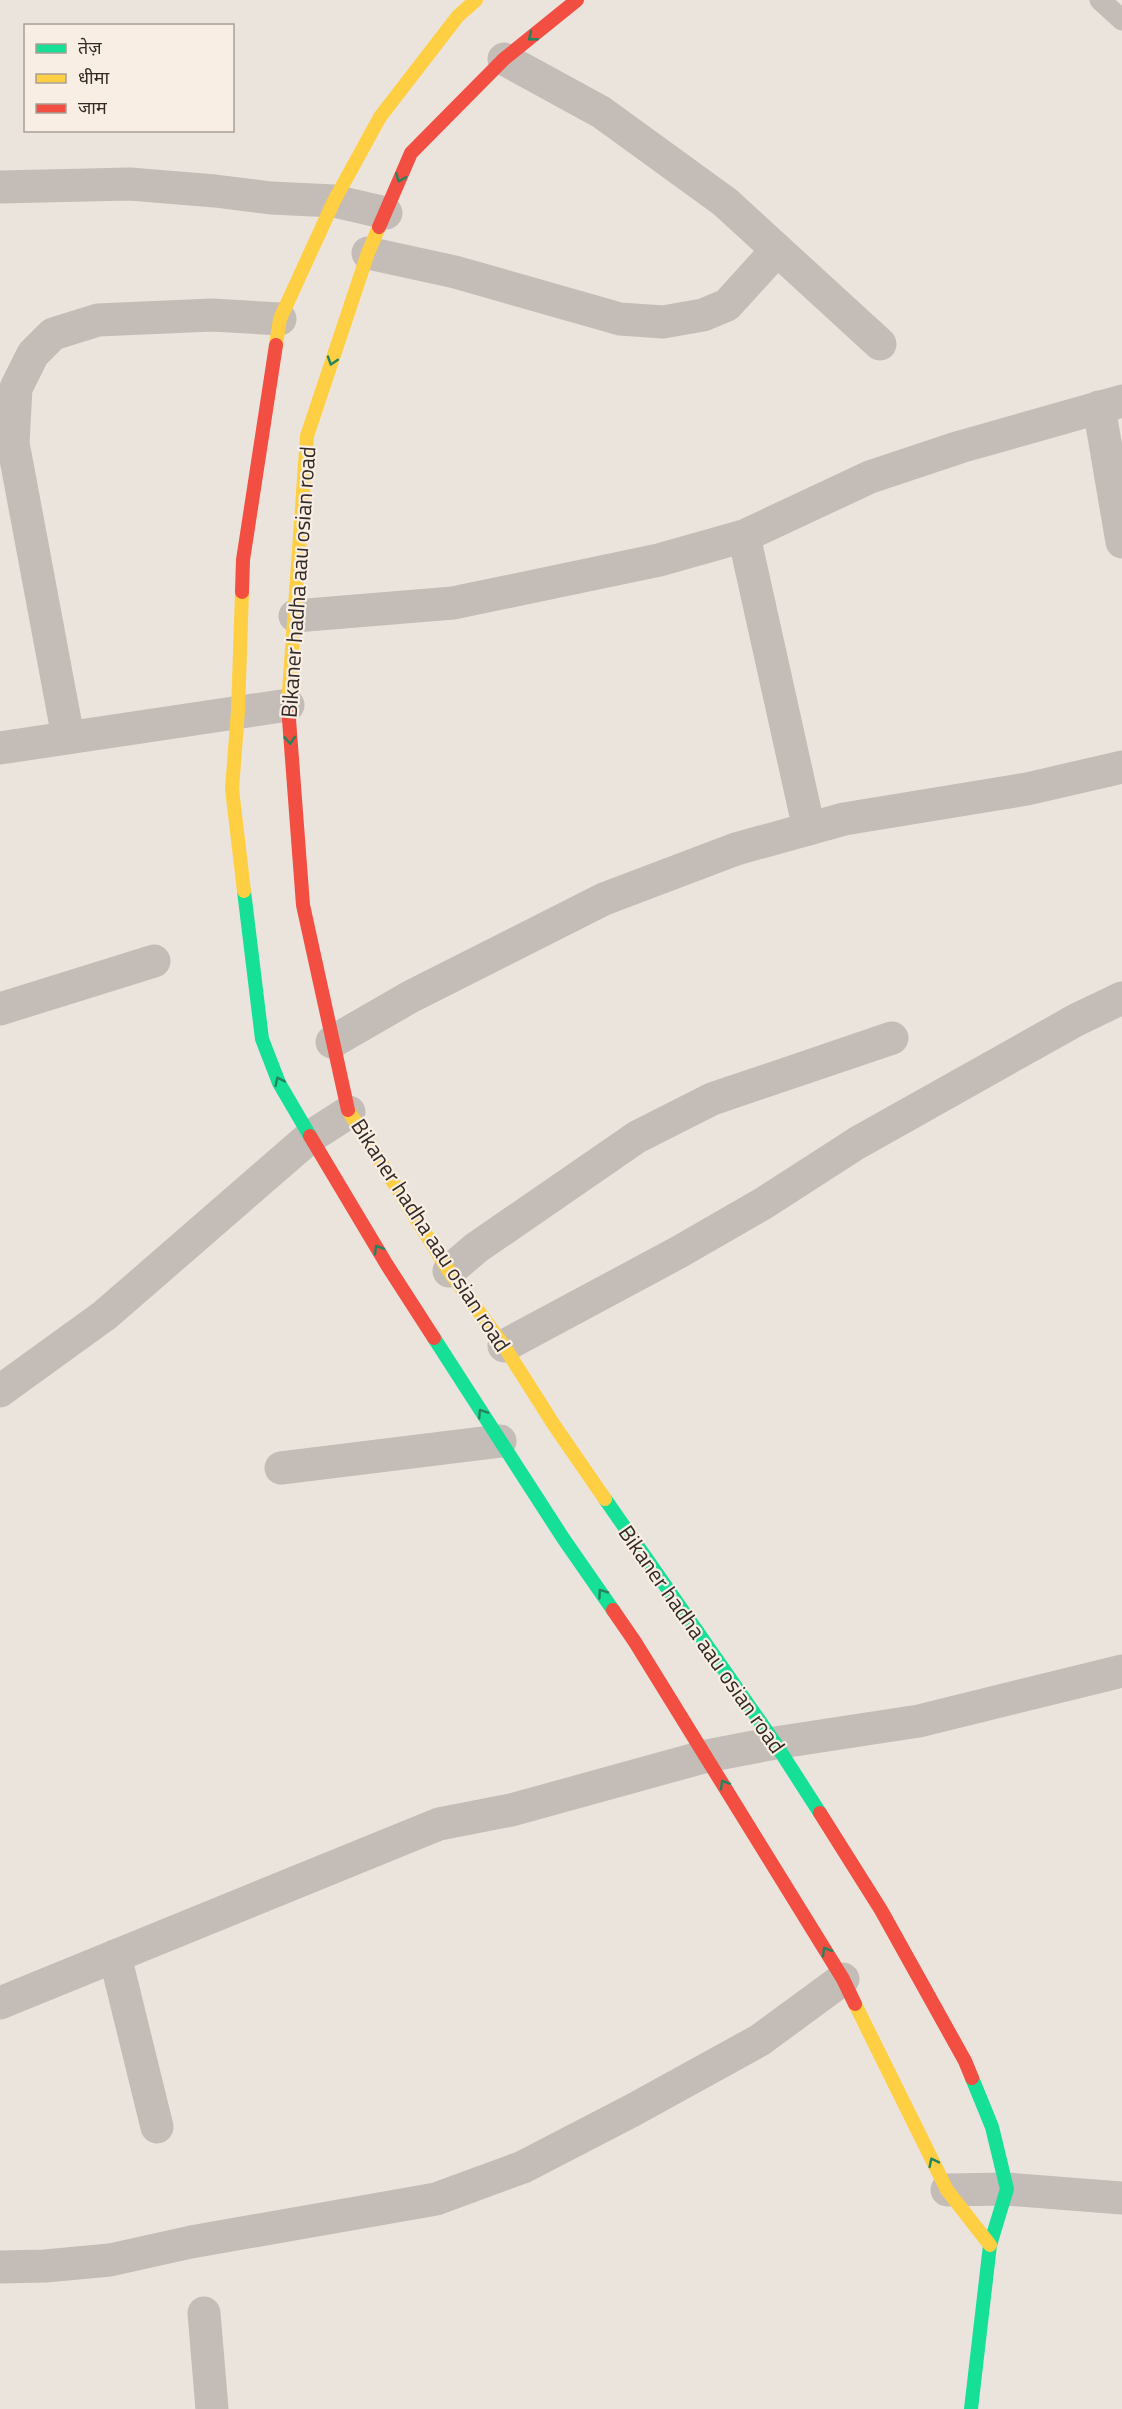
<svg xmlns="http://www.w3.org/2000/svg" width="1122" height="2409" font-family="'Titillium Web','Noto Sans Devanagari',sans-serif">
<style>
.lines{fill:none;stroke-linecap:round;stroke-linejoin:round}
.lane{stroke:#c3bcb7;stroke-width:21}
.street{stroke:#c3bcb7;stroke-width:33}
.fast{stroke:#16e098;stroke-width:14}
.slow{stroke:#ffcf43;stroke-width:14}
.jam{stroke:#f24e42;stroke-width:14}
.oneway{stroke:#24845e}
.labels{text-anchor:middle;stroke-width:4.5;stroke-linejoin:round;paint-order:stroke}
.street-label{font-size:22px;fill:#332925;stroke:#f8eee3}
</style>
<rect width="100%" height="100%" fill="#eae4dd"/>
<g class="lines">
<path class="lane" d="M1100,0L1122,20"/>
<g class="street">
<path d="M504,59L601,112L725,202L880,344"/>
<path d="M0,187L130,184L215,191L271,198L334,201L386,213"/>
<path d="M368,253L455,272L620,319L663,322L703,315L727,305L777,250"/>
<path d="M1099,407L1122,542"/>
<path d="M744,536L809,829"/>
<path d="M295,616L453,603L659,560L744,536L870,477L960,447L1122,401"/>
<path d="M68,737L13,443L16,388L33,354L53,334L98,320L212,315L280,319"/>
<path d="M0,748L288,705"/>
<path d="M0,1009L154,961"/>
<path d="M332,1042L410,997L604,899L736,849L844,819L1027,789L1122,767"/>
<path d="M449,1271L476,1248L637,1137L712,1099L892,1038"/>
<path d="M504,1346L679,1252L764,1203L857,1143L1076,1020L1122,998"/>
<path d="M0,1391L105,1315L310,1137L349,1112"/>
<path d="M281,1468L500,1441"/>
<path d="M115,1956L157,2127"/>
<path d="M0,2003L439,1824L511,1810L707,1756L775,1743L919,1721L1122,1671"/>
<path d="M947,2190L1007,2189L1122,2198"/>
<path d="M0,2267L45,2266L110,2260L191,2242L436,2199L523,2167L633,2110L760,2040L843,1979"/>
<path d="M204,2313L212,2409"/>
</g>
<g class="fast">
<path d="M244,891L262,1039L279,1083L310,1136"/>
<path d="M434,1338L563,1538L613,1610"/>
<path d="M605,1499L775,1743L820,1813"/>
<path d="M971,2409L990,2245L1007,2189L992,2127L972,2078"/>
</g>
<g class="slow">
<path d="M276,345L280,319L334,201L380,117L458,16L476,0"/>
<path d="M242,592L238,711L232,789L244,891"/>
<path d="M288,706L307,436L368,253L379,227"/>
<path d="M348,1110L449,1271L504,1346L554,1425L605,1499"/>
<path d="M855,2004L947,2190L990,2245"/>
</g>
<g class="jam">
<path d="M379,227L411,153L504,59L577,0"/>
<path d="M242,592L243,560L276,345"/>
<path d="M288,706L303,905L348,1110"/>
<path d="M310,1136L387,1265L434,1338"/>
<path d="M613,1610L635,1642L843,1979L855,2004"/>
<path d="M820,1813L881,1910L965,2061L972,2078"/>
</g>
</g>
<defs><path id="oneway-chevron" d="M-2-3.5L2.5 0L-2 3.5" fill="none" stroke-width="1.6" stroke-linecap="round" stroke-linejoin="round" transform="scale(1.5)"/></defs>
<g class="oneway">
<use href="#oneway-chevron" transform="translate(532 37) rotate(141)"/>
<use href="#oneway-chevron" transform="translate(400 178) rotate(113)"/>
<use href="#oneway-chevron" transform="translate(332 361) rotate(108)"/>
<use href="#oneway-chevron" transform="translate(290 740) rotate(86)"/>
<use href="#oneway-chevron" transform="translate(279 1081) rotate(-115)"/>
<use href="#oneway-chevron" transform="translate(378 1249) rotate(-121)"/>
<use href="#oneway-chevron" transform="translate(482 1413) rotate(-123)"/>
<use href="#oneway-chevron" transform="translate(602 1593) rotate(-125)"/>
<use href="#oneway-chevron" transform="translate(724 1784) rotate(-121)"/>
<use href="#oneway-chevron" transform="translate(826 1951) rotate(-121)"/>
<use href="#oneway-chevron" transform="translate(933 2162) rotate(-116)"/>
</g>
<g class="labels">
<g class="street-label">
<text transform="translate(298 582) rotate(-86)" y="8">Bikaner hadha aau osian road</text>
<text transform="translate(431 1235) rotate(57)" y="8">Bikaner hadha aau osian road</text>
<text transform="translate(702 1639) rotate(55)" y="8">Bikaner hadha aau osian road</text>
</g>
</g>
<rect x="24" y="24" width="210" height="108" fill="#f8eee3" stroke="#a99f97" stroke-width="1.5"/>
<rect x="36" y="44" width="30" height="9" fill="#16e098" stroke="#a99f97" stroke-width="1.5"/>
<text x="78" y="54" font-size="18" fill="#332925">तेज़</text>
<rect x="36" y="74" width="30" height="9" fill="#ffcf43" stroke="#a99f97" stroke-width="1.5"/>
<text x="78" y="84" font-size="18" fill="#332925">धीमा</text>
<rect x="36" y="104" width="30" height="9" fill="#f24e42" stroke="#a99f97" stroke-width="1.5"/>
<text x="78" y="114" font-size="18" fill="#332925">जाम</text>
</svg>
